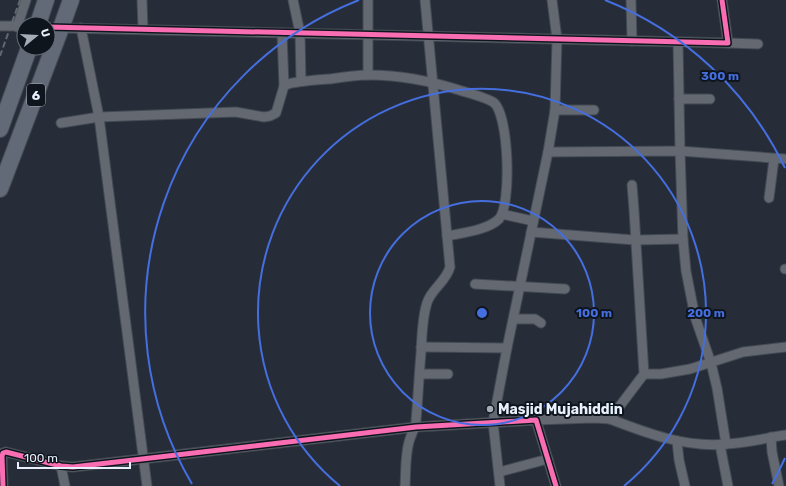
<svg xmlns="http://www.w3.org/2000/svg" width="786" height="486" font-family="Rubik,sans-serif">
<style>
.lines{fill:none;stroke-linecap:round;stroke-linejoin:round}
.street-tunnel{stroke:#434a55;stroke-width:9;stroke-dasharray:9 4.5;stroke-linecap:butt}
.street-casing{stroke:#434a53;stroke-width:11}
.highway-casing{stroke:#434a53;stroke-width:18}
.street{stroke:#636871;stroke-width:9}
.highway{stroke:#626a78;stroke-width:16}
.rail{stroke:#62686f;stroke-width:2;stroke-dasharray:6 3;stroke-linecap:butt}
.cycleway-casing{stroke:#0f151d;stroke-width:8}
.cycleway{stroke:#f96db3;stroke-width:5}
.ring{fill:none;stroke:#456edf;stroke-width:2}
.poi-dot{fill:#a3acb7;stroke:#0f151d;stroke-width:1.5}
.labels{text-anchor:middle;stroke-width:4;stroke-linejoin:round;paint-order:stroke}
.shield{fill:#0f151d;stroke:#a6aeb9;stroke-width:1}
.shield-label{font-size:13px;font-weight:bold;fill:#e7f0fc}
.poi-label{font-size:14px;font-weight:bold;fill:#e7f0fc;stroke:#0f151d;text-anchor:start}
.centre{fill:#456edf;stroke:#0f151d;stroke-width:2}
.ring-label{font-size:12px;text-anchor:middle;font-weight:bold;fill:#456edf;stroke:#0f151d;stroke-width:4;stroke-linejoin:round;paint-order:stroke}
</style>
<rect width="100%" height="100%" fill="#262d38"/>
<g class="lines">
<path class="street-tunnel" d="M48,27L64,28"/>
<g class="street-casing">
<g id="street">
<path d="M142,0L143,29"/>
<path d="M293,0L300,33L301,81"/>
<path d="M631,0L632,41"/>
<path d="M0,26H23"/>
<path d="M17,27L26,0"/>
<path d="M65,28L728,43L722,0"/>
<path d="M81,28L99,117L147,486"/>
<path d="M282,33L284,86"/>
<path d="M678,42L680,151L683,239L686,271L695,317L711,363L717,388L726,444"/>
<path d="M728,43L758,44"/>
<path d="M368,75V0"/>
<path d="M679,99H710"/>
<path d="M555,110H594"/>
<path d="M61,123L99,117L236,112L264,117L270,116L276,113L284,86L288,84C301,81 316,80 330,79C343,77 356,75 369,75C401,75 431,81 462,91C472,94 484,97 493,102C509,112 512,205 499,219C488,230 462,233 447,236"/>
<path d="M548,152L680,151L786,159"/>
<path d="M632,185L634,210L644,374L610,419C646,433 686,448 726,444C746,443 766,438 786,435"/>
<path d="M769,198L774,159"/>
<path d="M502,214L533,221"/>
<path d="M531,232L635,240L683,239"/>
<path d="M785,269H786"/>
<path d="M475,284L565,289"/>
<path d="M514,319H535L541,323"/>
<path d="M421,347L507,348"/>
<path d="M420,374H448"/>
<path d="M644,374H661L690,369L743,352L786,347"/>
<path d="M536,420L594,418L610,419"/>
<path d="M771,437L772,452L779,486"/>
<path d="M677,441L679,460L685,486"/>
<path d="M720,445L728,486"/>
<path d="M61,466L65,486"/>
<path d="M499,472L548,459"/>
<path d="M3,486L2,456L3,453L6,452L61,466L73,467L416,427L536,420L556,486"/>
<path d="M405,486C406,471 405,456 409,442C411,434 415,429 416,421C418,398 419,375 421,353C422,337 422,318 427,303C431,289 446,282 450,267L425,0"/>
<path d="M500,486L493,422L507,348L548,152L555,110L557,39L552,0"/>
</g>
</g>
<g class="highway-casing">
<g id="highway">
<path d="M38,24L46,0"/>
<path d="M0,129L29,48"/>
<path d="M0,189L61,28L71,0"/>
</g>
</g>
<use href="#street" class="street"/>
<use href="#highway" class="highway"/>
<path class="rail" d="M0,56L20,0"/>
<g class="cycleway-casing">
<g id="cycleway">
<path d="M48,27L728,43L722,0"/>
<path d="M3,486L2,456L3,453L6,452L61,466L73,467L416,427L536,420L556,486"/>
</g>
</g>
<use href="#cycleway" class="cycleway"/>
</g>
<g class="ring">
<circle cx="482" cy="313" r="112"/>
<path d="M340 486A224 224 0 1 1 624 486"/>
<path d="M785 458A336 336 0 0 1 772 484M192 484A336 336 0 0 1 359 0M605 0A336 336 0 0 1 785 168"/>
</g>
<circle class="poi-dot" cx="490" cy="409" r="4"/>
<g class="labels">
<rect class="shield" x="27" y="84" width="18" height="22" rx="3"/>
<g class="shield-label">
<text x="36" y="100">6</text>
</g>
<g class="poi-label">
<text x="498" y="414">Masjid Mujahiddin</text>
</g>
</g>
<circle cx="482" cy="313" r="6" class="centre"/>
<g class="ring-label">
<text x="720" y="80">300 m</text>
<text x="594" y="317">100 m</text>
<text x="706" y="317">200 m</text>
</g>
<g transform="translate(36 36) rotate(72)"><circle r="19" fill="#0f151d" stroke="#656d76"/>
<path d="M0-3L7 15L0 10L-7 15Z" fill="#a3acb7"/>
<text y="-6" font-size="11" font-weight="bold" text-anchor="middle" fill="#e7f0fc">U</text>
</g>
<path d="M18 462v6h112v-6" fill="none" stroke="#e7f0fc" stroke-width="2"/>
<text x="24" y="462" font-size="12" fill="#e7f0fc" stroke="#0f151d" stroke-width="3" paint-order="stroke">100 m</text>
</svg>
